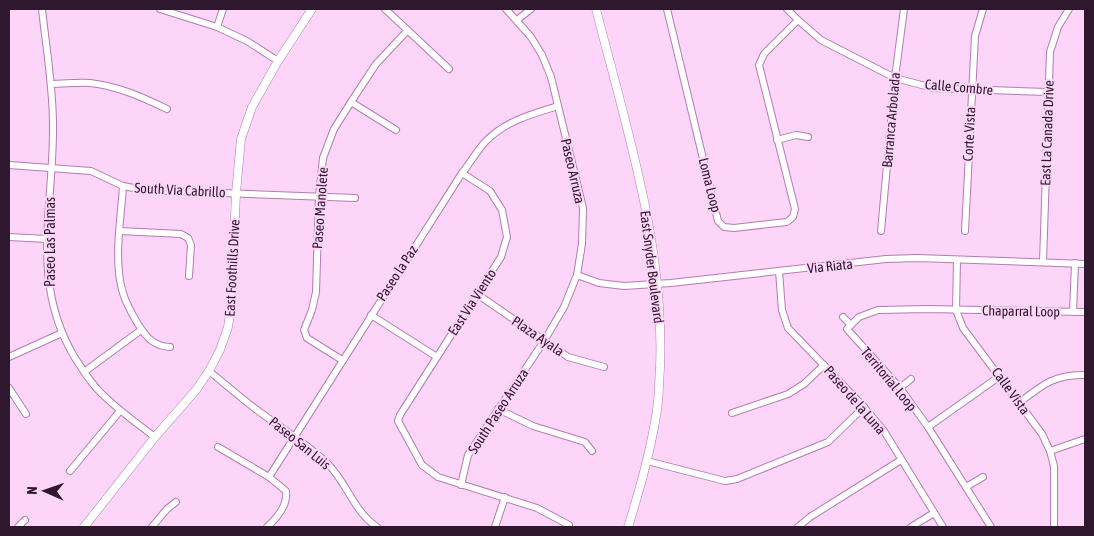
<svg xmlns="http://www.w3.org/2000/svg" width="1094" height="536" font-family="'Asap Condensed',sans-serif">
<style>
.lines{fill:none;stroke-linecap:round;stroke-linejoin:round}
.minor-casing{stroke:#b67ab4;stroke-width:8}
.tertiary-casing{stroke:#b67ab4;stroke-width:9}
.minor{stroke:#fff;stroke-width:6}
.tertiary{stroke:#fff;stroke-width:8}
.labels{text-anchor:middle;stroke-width:4;stroke-linejoin:round;paint-order:stroke}
.street-label{font-size:14px;fill:#2f172e;stroke:#fcd5f9}
</style>
<rect width="100%" height="100%" fill="#fcd5f9"/>
<g class="lines">
<g class="minor-casing">
<g id="minor">
<path d="M42,9C46,47 53,86 53,125C54,207 29,282 75,358C83,370 90,382 100,392C117,409 136,423 155,437"/>
<path d="M160,9L217,27L247,41L278,61"/>
<path d="M385,9L449,69"/>
<path d="M667,9L718,221L724,227L734,228L787,222L793,217L795,209L759,65L764,54L798,20"/>
<path d="M787,9L798,20L821,40L895,78L933,88L1047,92"/>
<path d="M517,20L531,9"/>
<path d="M217,27L223,9"/>
<path d="M51,84C64,84 77,82 90,83C118,86 142,97 167,109"/>
<path d="M351,102L396,130"/>
<path d="M777,140L796,135L808,137"/>
<path d="M9,165L91,171L123,186L144,190L355,198"/>
<path d="M462,173L490,191L502,210L507,237L501,257L400,415L398,421L422,465L438,477L537,508L569,525"/>
<path d="M123,186C121,219 113,261 123,293C126,304 132,314 138,324C146,337 153,346 170,347"/>
<path d="M120,231L181,234L188,238L191,245L189,276"/>
<path d="M881,231L895,78L904,9"/>
<path d="M965,231L975,36L983,9"/>
<path d="M9,237L47,239"/>
<path d="M957,260L956,310L963,328L1042,434L1050,451L1054,466V527"/>
<path d="M1043,262L1050,52L1058,27L1069,9"/>
<path d="M779,271L782,310L788,328L864,407L884,431L943,527"/>
<path d="M577,275L599,283L624,286L671,283L886,259L917,258L1085,264"/>
<path d="M477,294L568,357L604,367"/>
<path d="M1073,312L1075,263"/>
<path d="M371,315L437,357"/>
<path d="M843,317L851,325"/>
<path d="M9,357L62,333"/>
<path d="M342,360L307,338L304,330L312,310L316,292L319,196L323,158L334,129L351,102L376,64L407,31"/>
<path d="M209,371C225,384 241,398 257,410C281,428 306,443 328,464C347,483 354,512 377,527"/>
<path d="M84,372L141,330"/>
<path d="M9,388L26,414"/>
<path d="M900,388L911,379"/>
<path d="M1019,403C1042,385 1055,374 1085,375"/>
<path d="M498,409L533,426L585,442L592,451"/>
<path d="M732,413L788,394L804,384L824,365"/>
<path d="M928,427L1000,376"/>
<path d="M218,447L269,477L286,491C288,505 277,518 267,527"/>
<path d="M1050,451L1085,439"/>
<path d="M647,461L725,481L737,479L828,442L864,407"/>
<path d="M70,471L120,411"/>
<path d="M269,477L462,173C470,163 477,151 485,142C505,121 532,114 558,106"/>
<path d="M461,485L468,455L544,341L564,307L577,275L582,244L583,208L551,77L542,55L531,37L506,9"/>
<path d="M966,487L983,477"/>
<path d="M18,527L25,520"/>
<path d="M152,527L167,509L176,502"/>
<path d="M495,527L505,497"/>
<path d="M798,527L810,517L901,460"/>
<path d="M911,527L934,513"/>
<path d="M991,527L928,427L900,388L847,329L859,317L878,310L928,309L1085,312"/>
</g>
</g>
<g class="tertiary-casing">
<g id="tertiary">
<path d="M596,9C626,127 665,246 660,368C659,382 659,397 657,410C651,450 640,489 628,527"/>
<path d="M84,527L155,437L196,390L209,371L220,350L228,327L231,308L236,193L241,139L252,107L278,61L312,9"/>
</g>
</g>
<use href="#minor" class="minor"/>
<use href="#tertiary" class="tertiary"/>
</g>
<g class="labels">
<g class="street-label">
<text transform="translate(959 87) rotate(5)" y="5">Calle Combre</text>
<text transform="translate(891 120) rotate(-85)" y="5">Barranca Arbolada</text>
<text transform="translate(1047 133) rotate(-88)" y="5">East La Canada Drive</text>
<text transform="translate(969 134) rotate(-87)" y="5">Corte Vista</text>
<text transform="translate(573 171) rotate(77)" y="5">Paseo Arruza</text>
<text transform="translate(710 185) rotate(76)" y="5">Loma Loop</text>
<text transform="translate(180 190) rotate(3)" y="5">South Via Cabrillo</text>
<text transform="translate(320 208) rotate(-86)" y="5">Paseo Manolete</text>
<text transform="translate(50 242) rotate(-90)" y="5">Paseo Las Palmas</text>
<text transform="translate(830 266) rotate(-6)" y="5">Via Riata</text>
<text transform="translate(652 267) rotate(83)" y="5">East Snyder Boulevard</text>
<text transform="translate(232 268) rotate(-87)" y="5">East Foothills Drive</text>
<text transform="translate(397 273) rotate(-57)" y="5">Paseo la Paz</text>
<text transform="translate(472 302) rotate(-57)" y="5">East Via Viento</text>
<text transform="translate(1021 311) rotate(1)" y="5">Chaparral Loop</text>
<text transform="translate(538 336) rotate(34)" y="5">Plaza Ayala</text>
<text transform="translate(889 379) rotate(50)" y="5">Territorial Loop</text>
<text transform="translate(1011 391) rotate(54)" y="5">Calle Vista</text>
<text transform="translate(855 400) rotate(49)" y="5">Paseo de la Luna</text>
<text transform="translate(498 411) rotate(-57)" y="5">South Paseo Arruza</text>
<text transform="translate(300 443) rotate(39)" y="5">Paseo San Luis</text>
</g>
</g>
<rect width="1094" height="536" fill="none" stroke="#2f172e" stroke-width="20"/>
<g transform="translate(45 491) rotate(272)" stroke="#fcd5f9" stroke-width="4" paint-order="stroke">
<path d="M0-4L9 19L0 12L-9 19Z" fill="#2f172e"/>
<text y="-8" font-size="14" font-weight="bold" text-anchor="middle" fill="#2f172e">N</text>
</g>
</svg>
